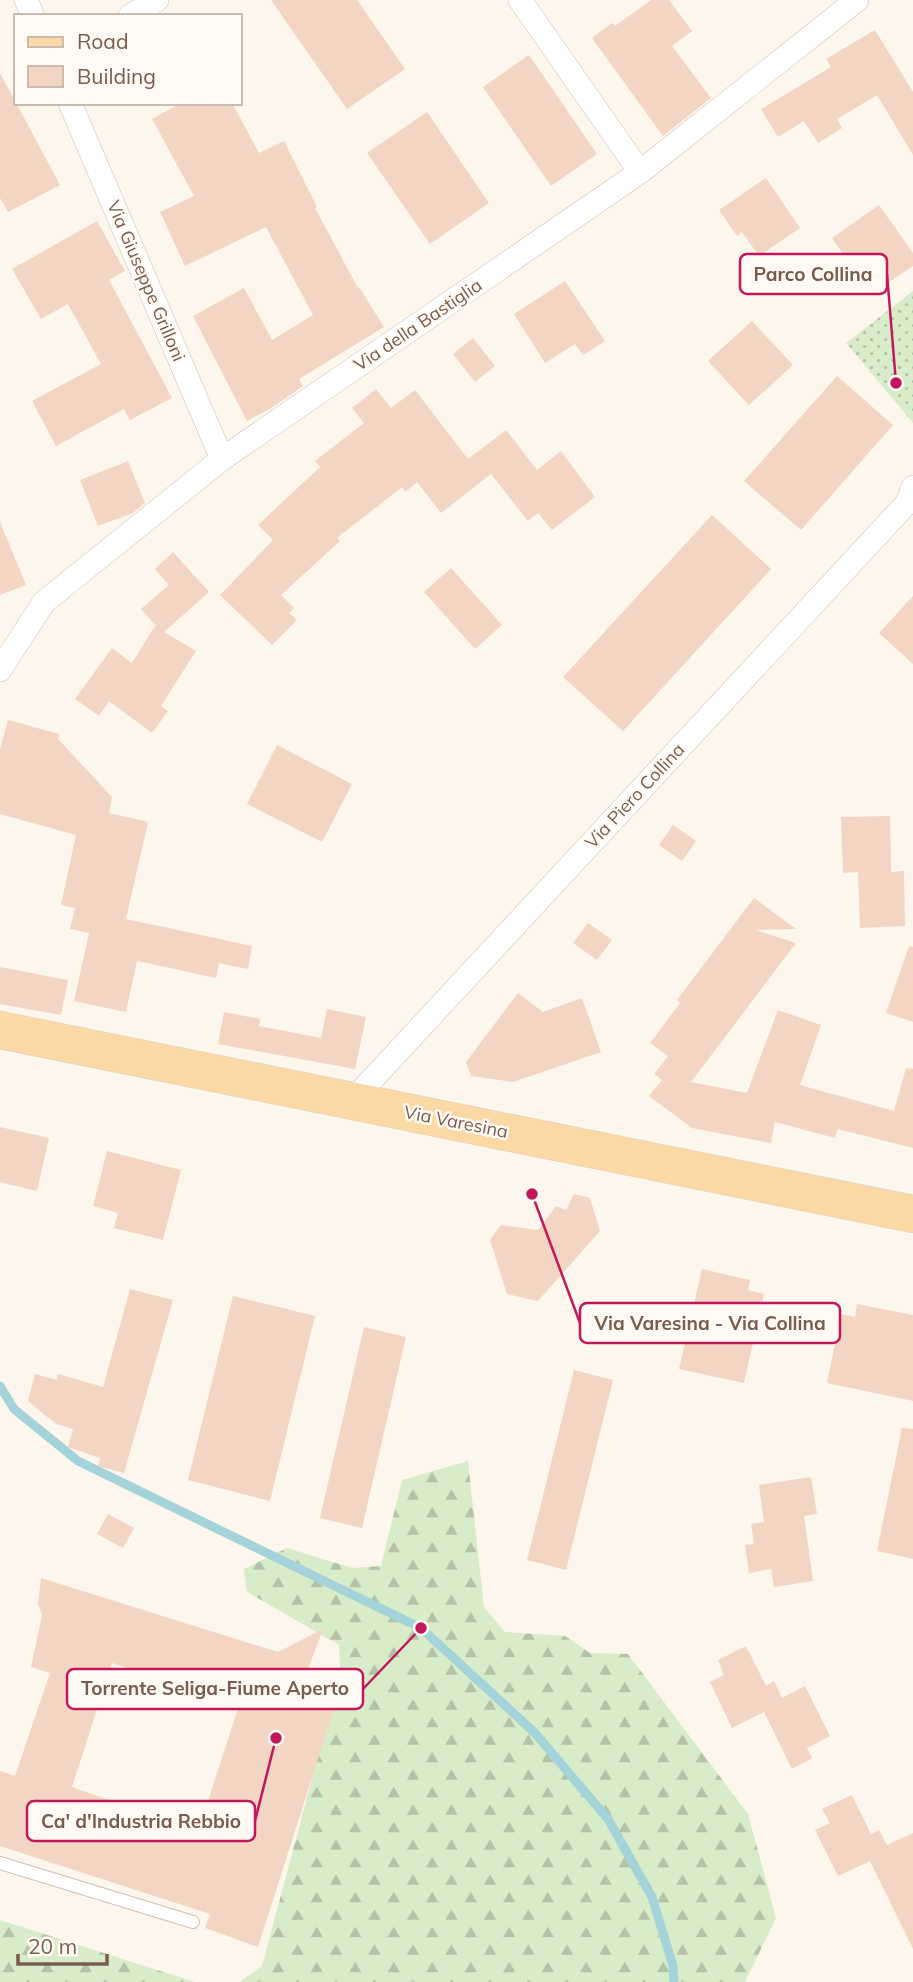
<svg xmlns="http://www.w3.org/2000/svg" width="913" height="1982" font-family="Mulish,sans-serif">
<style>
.forest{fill:url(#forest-firs)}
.park{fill:url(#park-dots)}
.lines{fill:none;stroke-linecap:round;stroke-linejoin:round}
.stream{stroke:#a5d3da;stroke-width:9}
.building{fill:#f3d5c3;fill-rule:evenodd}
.lane-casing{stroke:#d1beb0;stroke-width:14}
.street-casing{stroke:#d1beb0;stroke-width:24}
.primary-casing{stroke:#dad1cd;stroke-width:38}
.lane{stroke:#fff;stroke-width:12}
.street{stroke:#fff;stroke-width:23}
.primary{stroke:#fbd9a5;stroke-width:37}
.labels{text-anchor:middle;stroke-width:5;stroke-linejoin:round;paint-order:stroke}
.street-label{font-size:18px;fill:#7a5c4d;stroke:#fffaf3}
.leader{fill:none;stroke:#c2185b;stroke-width:2.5}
.callout-dot{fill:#c2185b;stroke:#fffaf3;stroke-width:2.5}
.callout{fill:#fffaf3;stroke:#c2185b;stroke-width:2.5}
.callout-label{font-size:19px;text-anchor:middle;font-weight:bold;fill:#7a5c4d}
</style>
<defs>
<pattern id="forest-firs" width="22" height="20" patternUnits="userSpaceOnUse" patternTransform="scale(1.75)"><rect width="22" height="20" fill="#d8ecc9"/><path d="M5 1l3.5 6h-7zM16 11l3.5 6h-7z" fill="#b4c2a5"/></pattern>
<pattern id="park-dots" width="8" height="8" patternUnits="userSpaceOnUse" patternTransform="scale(1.75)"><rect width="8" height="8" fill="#d8ecc9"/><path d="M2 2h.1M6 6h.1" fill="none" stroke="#b4c2a5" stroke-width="1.8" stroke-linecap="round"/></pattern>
</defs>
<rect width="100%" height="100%" fill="#fdf6ec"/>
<g class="forest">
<path d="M468,1461L484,1607L505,1632L565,1636L590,1653L628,1654L748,1814L776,1918L745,1982H240L262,1966L340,1674L339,1645L247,1592L244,1569L287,1548L352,1568L381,1566L402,1480Z"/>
<path d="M0,1920L195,1982H0Z"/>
</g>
<path class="park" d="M913,291V423L846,343Z"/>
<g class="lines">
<path class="stream" d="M0,1386L14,1409L78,1461L421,1628L534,1732L608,1819L652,1897L673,1966L674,1982"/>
</g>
<g class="building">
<path d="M271,0H357L405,69L347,109Z"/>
<path d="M651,0H669L692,31L672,46L711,98L663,136L592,38L612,23L615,26Z"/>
<path d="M875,30L913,92V155L877,95L837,119L842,128L818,143L804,121L778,137L761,109L831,67L826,59Z"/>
<path d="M529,55L597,154L551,186L483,87Z"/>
<path d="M0,73L60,185L8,212L0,198Z"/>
<path d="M181,103H232L259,153L284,141L317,207L315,208L358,288L359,287L384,327L299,379L303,386L273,407L247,421L193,316L244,288L272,340L313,315L266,227L185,266L160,212L194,196L152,119Z"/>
<path d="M427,112L489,203L430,244L367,153Z"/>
<path d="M766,178L800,228L759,256L742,232L737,236L719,210Z"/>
<path d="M879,205L913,253V266L871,294L832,238Z"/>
<path d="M97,221L125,271L109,280L172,398L130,420L124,409L56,446L32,401L101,364L68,304L41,319L12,269Z"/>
<path d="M565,281L605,341L583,355L575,344L545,363L514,314Z"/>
<path d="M752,321L793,365L749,405L708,361Z"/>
<path d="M473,338L495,366L475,382L453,354Z"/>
<path d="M837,376L893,425L801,530L744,481Z"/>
<path d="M376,389L391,408L415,390L468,459L506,430L537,470L561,451L595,497L552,530L538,513L528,521L491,474L441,513L417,482L405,492L402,487L337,538L340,541L281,595L294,608L289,613L297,620L272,645L220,595L273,540L258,525L320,467L315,461L364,423L352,408Z"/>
<path d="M128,461L145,503L133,513L98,526L80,480Z"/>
<path d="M712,515L771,569L623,731L563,677Z"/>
<path d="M0,522L26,585L0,595Z"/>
<path d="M173,552L209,592L164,632L196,651L161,706L168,711L152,733L109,701L99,716L75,699L112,648L132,663L155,626L157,627L141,609L169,585L155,569Z"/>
<path d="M451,568L502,625L475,649L424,592Z"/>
<path d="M913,596V664L879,633Z"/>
<path d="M8,720L59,734L58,739L112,797L109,813L148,822L126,919L252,946L248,969L219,963L216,978L137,961L126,1012L74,1001L89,933L70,929L75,908L61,905L76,835L0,814V750Z"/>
<path d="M277,745L352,784L322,842L247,804Z"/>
<path d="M890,816L891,872L904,871L905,926L860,928L858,872L843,873L841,817Z"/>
<path d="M673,825L696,841L682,861L659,845Z"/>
<path d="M754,898L796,929L756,930L796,943L691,1082L747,1093L778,1010L821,1025L800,1085L894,1111L906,1068L913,1069V1148L838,1129L835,1138L775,1122L771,1143L692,1128L649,1096L662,1080L654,1074L668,1056L650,1043L680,1003L677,1000Z"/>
<path d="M588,923L612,940L597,960L573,943Z"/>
<path d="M909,946L913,947V1022L886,1013Z"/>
<path d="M0,967L68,980L61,1015L0,1004Z"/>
<path d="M518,993L543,1012L582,998L601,1052L513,1082L471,1076L466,1062Z"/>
<path d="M327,1009L366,1017L355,1069L218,1044L224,1012L260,1019L259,1026L321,1038Z"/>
<path d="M0,1127L49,1138L37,1191L0,1182Z"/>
<path d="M107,1151L181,1170L163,1240L114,1228L118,1213L93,1206Z"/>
<path d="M574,1194L590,1198L600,1231L538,1301L507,1294L490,1240L501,1225L538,1230L556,1206L566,1210Z"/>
<path d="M702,1269L750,1280L748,1290L764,1294L744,1383L679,1369Z"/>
<path d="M130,1289L173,1300L124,1473L98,1466L100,1458L68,1447L73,1429L56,1424L28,1401L35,1374L57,1380L58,1374L103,1387Z"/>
<path d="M233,1296L315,1316L270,1501L188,1480Z"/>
<path d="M857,1304L913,1315V1401L827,1383L841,1314L855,1317Z"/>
<path d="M364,1327L406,1337L362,1528L320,1518Z"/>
<path d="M574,1370L613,1380L566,1570L527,1560Z"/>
<path d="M902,1428L913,1429V1559L877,1551Z"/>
<path d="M811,1477L817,1514L804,1516L813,1581L774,1587L771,1569L749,1573L745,1545L754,1544L751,1524L764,1522L759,1485Z"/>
<path d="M108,1514L134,1528L123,1548L97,1534Z"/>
<path d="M41,1578L278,1652L323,1629L305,1677L341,1687L258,1947L205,1928L210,1914L0,1846V1771L15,1776L50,1673L31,1667L42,1615L38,1604ZM112,1663L239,1705L198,1832L72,1787Z"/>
<path d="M746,1646L766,1686L774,1681L782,1698L805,1686L830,1736L807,1748L812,1758L792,1769L764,1712L732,1728L710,1682L724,1675L718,1660Z"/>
<path d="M852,1795L871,1834L879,1830L887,1845L913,1833V1949L870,1861L838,1876L815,1830L830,1823L822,1809Z"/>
</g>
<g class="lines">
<g class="lane-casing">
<path id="lane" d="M0,1863L193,1922"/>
</g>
<g class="street-casing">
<g id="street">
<path d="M26,0L33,16"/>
<path d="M520,0L640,172"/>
<path d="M130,16L157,0"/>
<path d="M70,103L222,459"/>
<path d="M0,670L44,602L222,459L640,172L857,0"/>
<path d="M352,1101L907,503L913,487"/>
</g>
</g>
<g class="primary-casing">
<path id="primary" d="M0,1030L913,1214"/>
</g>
<use href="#lane" class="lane"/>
<use href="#street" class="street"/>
<use href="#primary" class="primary"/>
</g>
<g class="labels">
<g class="street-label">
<text transform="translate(146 281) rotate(67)" y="6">Via Giuseppe Grilloni</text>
<text transform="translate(418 325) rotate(-34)" y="6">Via della Bastiglia</text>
<text transform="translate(635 796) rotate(-47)" y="6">Via Piero Collina</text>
<text transform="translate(456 1122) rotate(11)" y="6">Via Varesina</text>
</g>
</g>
<path class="leader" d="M896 383L887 274M532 1194L580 1323M421 1628L363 1689M276 1738L255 1821"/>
<g class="callout-dot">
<circle cx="896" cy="383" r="7"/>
<circle cx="532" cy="1194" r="7"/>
<circle cx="421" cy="1628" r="7"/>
<circle cx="276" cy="1738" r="7"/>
</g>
<g class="callout">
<rect x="740" y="254" width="147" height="40" rx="7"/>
<rect x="580" y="1303" width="260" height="40" rx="7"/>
<rect x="67" y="1669" width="296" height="40" rx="7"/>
<rect x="27" y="1801" width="228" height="40" rx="7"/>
</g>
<g class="callout-label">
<text x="813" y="281">Parco Collina</text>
<text x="710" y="1330">Via Varesina - Via Collina</text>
<text x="215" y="1695">Torrente Seliga-Fiume Aperto</text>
<text x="141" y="1828">Ca' d'Industria Rebbio</text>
</g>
<rect x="14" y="14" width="228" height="91" fill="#fffaf3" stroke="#cabbb1" stroke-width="2"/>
<rect x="28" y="37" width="35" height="10" fill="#fbd9a5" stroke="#cabbb1" stroke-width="2"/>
<text x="77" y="49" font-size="21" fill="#7a5c4d">Road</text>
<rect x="28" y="66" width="35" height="21" fill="#f3d5c3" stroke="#cabbb1" stroke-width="2"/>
<text x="77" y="84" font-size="21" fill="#7a5c4d">Building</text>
<path d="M18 1954v10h89v-10" fill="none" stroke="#7a5c4d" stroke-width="3.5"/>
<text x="28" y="1954" font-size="21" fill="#7a5c4d" stroke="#fffaf3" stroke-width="5" paint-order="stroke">20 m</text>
</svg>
